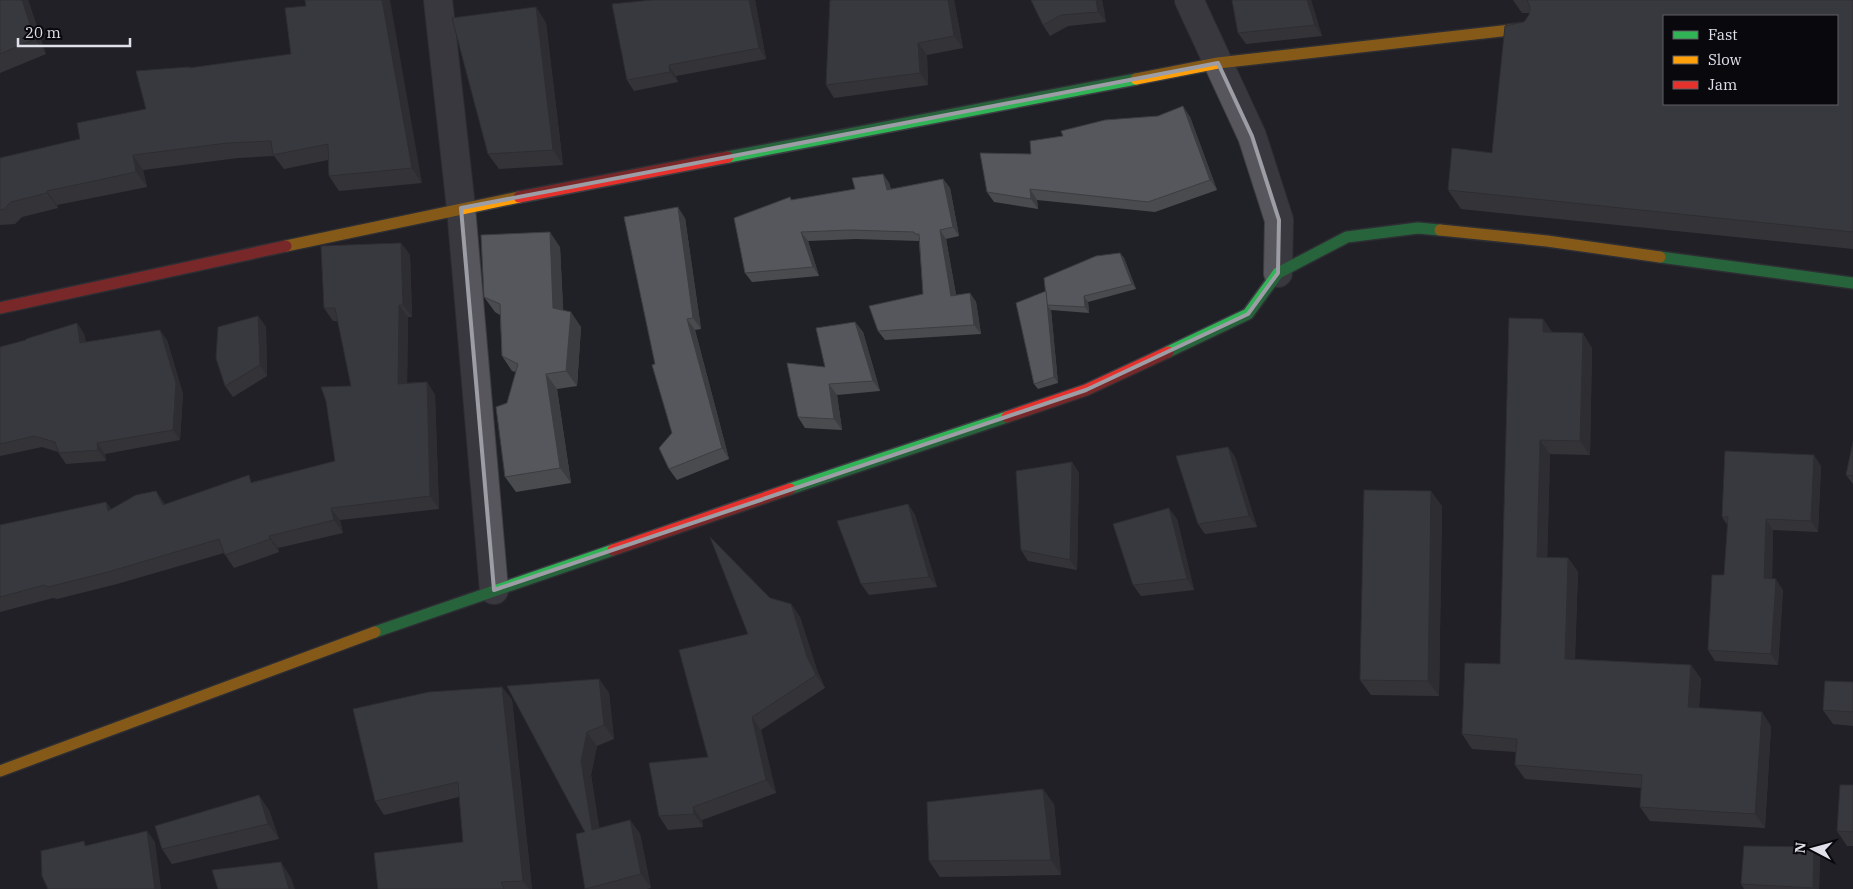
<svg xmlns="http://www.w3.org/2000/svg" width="1853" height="889" font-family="'IBM Plex Serif',serif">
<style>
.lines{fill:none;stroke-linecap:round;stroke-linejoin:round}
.street-casing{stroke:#3d3e43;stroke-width:30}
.fast-casing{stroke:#3d3e43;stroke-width:14}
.slow-casing{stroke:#3d3e43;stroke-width:14}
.jam-casing{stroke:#3d3e43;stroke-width:14}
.street{stroke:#56565c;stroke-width:28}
.fast{stroke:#30b455;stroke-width:11}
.slow{stroke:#ff9f0a;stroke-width:11}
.jam{stroke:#e5322d;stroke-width:11}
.wall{fill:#4a4b4f}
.shaded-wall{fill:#3c3d40}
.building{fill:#56575c;stroke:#3c3d40;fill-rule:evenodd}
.marked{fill:none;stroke:#9c9da5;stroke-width:4;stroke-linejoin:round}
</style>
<rect width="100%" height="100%" fill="#202127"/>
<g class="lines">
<g class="street-casing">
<g id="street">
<path d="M438,0L461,208L494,590"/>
<path d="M1189,0L1252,136L1279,220L1278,273"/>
</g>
</g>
<g class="fast-casing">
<g id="fast">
<path d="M728,157L1136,79"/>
<path d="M1660,257L1853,283"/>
<path d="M1168,352L1248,314L1278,273L1347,237L1418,228L1440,230"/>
<path d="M790,489L1007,417"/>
<path d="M375,632L613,550"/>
</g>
</g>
<g class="slow-casing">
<g id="slow">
<path d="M1136,79L1218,63L1528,28"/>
<path d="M1440,230L1547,241L1660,257"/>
<path d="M286,246L519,197"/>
<path d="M0,771L375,632"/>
</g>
</g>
<g class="jam-casing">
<g id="jam">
<path d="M519,197L728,157"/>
<path d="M0,308L286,246"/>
<path d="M1007,417L1086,390L1168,352"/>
<path d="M613,550L790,489"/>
</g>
</g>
<use href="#street" class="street"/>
<use href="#fast" class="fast"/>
<use href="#slow" class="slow"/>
<use href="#jam" class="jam"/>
</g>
<g class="wall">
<path d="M0,0H28L46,54L0,73Z"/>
<path d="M652,0H755L766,59L676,76L678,82L634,91L627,80Z"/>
<path d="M954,0L963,48L927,55L928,85L834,98L826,85Z"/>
<path d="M1031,0H1102L1106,22L1068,26L1050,36L1043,25Z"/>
<path d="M1232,0H1311L1322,36L1246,44L1238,33Z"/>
<path d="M1513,0H1853V249L1461,209L1448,190L1492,153L1524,22L1529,15L1530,13H1522Z"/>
<path d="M306,6L422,183L339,191L329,176L328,160L284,169L274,156L238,158L143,170L147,187L57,205L58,208L22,217L15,224L0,225V158L80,139L146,109L189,67L190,68L291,54Z"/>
<path d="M536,7L546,23L563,165L499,169L488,154Z"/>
<path d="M1190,117L1217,190L1155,212L1037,200L1038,209L994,202L987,192L1031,154Z"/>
<path d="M883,174L889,183L891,189L943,179L950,188L959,236L946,239L956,295L970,293L976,302L981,334L885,340L878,331L923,294L919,241L856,239L808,241L819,276L752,282L745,273L790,197L792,200L855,189Z"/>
<path d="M685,218L701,329L695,330L729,459L677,480L669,469L672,433L655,364Z"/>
<path d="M401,243L410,255L412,317H408L407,383L427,382L435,395L439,509L340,520L343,533L278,548L279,552L234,568L224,553L117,584L57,599L53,598L0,612V525L106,502L111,509L165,504L335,461L351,386L338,321H333L324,308Z"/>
<path d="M560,247L563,310L581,327L577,386L557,389L571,483L516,492L505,477L507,403L516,372L512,371L502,356L500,315L495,312L484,297Z"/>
<path d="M1120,253L1124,258L1136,289L1088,302L1089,313L1051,310L1058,383L1038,389L1034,384L1046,291Z"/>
<path d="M258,316L266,327L267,376L233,397L225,386Z"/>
<path d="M1543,319L1552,333L1592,348L1590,455L1550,454L1547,558H1568L1578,572L1575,659L1691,665L1701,679L1699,708L1771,726L1765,828L1650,821L1640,807L1642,788L1525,779L1515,765L1516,752L1472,749L1462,734L1500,664Z"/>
<path d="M855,322L863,332L880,391L837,395L842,430L805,428L798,417L825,367Z"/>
<path d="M77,323L84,334L86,342L167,340L183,394L180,440L105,454L106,461L66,464L58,452L42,447L0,456V347L26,340Z"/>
<path d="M1853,442V484L1846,475Z"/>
<path d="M1228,447L1235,457L1257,527L1205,534L1198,524Z"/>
<path d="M1072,462L1079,473L1077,570L1028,561L1021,550Z"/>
<path d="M1821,466L1818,532L1773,530L1772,579L1783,590L1778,665L1715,661L1708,650L1724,575L1728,526L1722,517Z"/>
<path d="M908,504L915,515L937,587L869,595L861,584Z"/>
<path d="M1442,506L1439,696L1371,695L1360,680Z"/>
<path d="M1177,519L1194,590L1141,596L1133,585Z"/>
<path d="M770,598L791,604L800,617L817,670L825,688L761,730L776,793L702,820L703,827L668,830L659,816L708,757L748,634Z"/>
<path d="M599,679L609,693L614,739L597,746L591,775L599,828L630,820L640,834L651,888L647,889H585V832L507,686Z"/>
<path d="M1853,682V726L1833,724L1823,710Z"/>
<path d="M502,687L512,700L532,889H378L463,842L459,797L384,815L375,801Z"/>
<path d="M1853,785V846H1847L1837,831Z"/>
<path d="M1054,804L1061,875L940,877L929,861Z"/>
<path d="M269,810L279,839L172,864L162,849Z"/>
<path d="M1820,856L1819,889H1744L1741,884Z"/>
</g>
<g class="shaded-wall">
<path d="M22,0H28L46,54L35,39Z"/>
<path d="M382,0H390L422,183L412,168Z"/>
<path d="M749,0H755L766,59L759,48Z"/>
<path d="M948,0H954L963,48L954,36Z"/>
<path d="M1096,0H1102L1106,22L1098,12Z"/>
<path d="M1307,0H1311L1322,36L1315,25Z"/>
<path d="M536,7L546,23L563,165L553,150Z"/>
<path d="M918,43L927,55L928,85L920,73Z"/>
<path d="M669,65L676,76L678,82L670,72Z"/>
<path d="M1183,106L1190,117L1217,190L1210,180Z"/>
<path d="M133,155L143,170L147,187L136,172Z"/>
<path d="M883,174L889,183L893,199L887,190Z"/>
<path d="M943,179L950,188L959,236L953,227Z"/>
<path d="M1030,189L1037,200L1038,209L1031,199Z"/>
<path d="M47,191L57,205L58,208L47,193Z"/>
<path d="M678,207L685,218L701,329L693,318Z"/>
<path d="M940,230L946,239L958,305L951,296Z"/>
<path d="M550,232L560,247L564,323L553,308Z"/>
<path d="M801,232L808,241L819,276L813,267Z"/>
<path d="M401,243L410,255L412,317L403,305Z"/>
<path d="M1120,253L1124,258L1136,289L1132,284Z"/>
<path d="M1046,291L1047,305L1051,310L1058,383L1054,377Z"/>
<path d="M970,293L976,302L981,334L974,325Z"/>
<path d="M1084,296L1088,302L1089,313L1085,307Z"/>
<path d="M399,305L408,317L407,396L398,384Z"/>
<path d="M571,312L581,327L577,386L566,371Z"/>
<path d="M258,316L266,327L267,376L260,365Z"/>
<path d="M687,319L695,330L729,459L722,448Z"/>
<path d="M1543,319L1553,333L1543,332Z"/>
<path d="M855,322L863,332L880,391L873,381Z"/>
<path d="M77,323L84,334L88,354L80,343Z"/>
<path d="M160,330L167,340L183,394L180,440L173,430Z"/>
<path d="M1583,333L1592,348L1590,455L1580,441Z"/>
<path d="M546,374L557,389L571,483L560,468Z"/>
<path d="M427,382L435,395L439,509L430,496Z"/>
<path d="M829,384L837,395L842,430L834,419Z"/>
<path d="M1540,440L1550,454L1547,571L1537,557Z"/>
<path d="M97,443L105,454L106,461L98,450Z"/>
<path d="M1228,447L1235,457L1257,527L1249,516Z"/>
<path d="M1814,455L1821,466L1818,532L1811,521Z"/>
<path d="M1072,462L1079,473L1077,570L1070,560Z"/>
<path d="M156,491L165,504L163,505Z"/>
<path d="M1431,491L1442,506L1439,696L1428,681Z"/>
<path d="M106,502L115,515L108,511Z"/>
<path d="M908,504L915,515L937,587L929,577Z"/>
<path d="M331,508L340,520L343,533L334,520Z"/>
<path d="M1169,508L1177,519L1194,590L1187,579Z"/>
<path d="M1766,519L1773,530L1772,588L1764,578Z"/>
<path d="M269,536L278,548L279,552L270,539Z"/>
<path d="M1568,558L1578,572L1574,673L1565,659Z"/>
<path d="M1776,579L1783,590L1778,665L1771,654Z"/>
<path d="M791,604L800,617L817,670L825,688L816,675L807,657Z"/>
<path d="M1691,665L1701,679L1698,721L1688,707Z"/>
<path d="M599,679L609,693L614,739L604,725Z"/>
<path d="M502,687L512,700L532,889H529L523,881Z"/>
<path d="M1762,712L1771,726L1765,828L1755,814Z"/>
<path d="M752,717L761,730L776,793L766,780Z"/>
<path d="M587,732L597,746L591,775L602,844L592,830L581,761Z"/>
<path d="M1043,789L1054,804L1061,875L1051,860Z"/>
<path d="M259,795L269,810L279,839L268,824Z"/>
<path d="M693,807L702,820L703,827L694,814Z"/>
<path d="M630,820L640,834L651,888L641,874Z"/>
<path d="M147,831L155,842L161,889H155Z"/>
<path d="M1814,847L1820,856L1819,889H1814L1813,888Z"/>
<path d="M281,862L291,878L295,889H289Z"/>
</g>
<g class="building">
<path d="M0,0H22L35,39L0,54Z"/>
<path d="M305,0H382L412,168L329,176L328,144L273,155L271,141L227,143L133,155L136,172L47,191V193L11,202L4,209L0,210V158L80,139L77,123L146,109L136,71L189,67V68L291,54L285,8L306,6Z"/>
<path d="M652,0H749L759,48L669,65L670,72L627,80L612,4Z"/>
<path d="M830,0H948L954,36L918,43L920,73L826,85Z"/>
<path d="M1031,0H1096L1098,12L1061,15L1043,25Z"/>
<path d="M1232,0H1307L1315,25L1238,33Z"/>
<path d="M1527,0H1853V232L1448,190L1452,148L1492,153L1505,26L1524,22L1529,15L1530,7ZM1664,16H1837V104H1664Z"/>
<path d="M536,7L553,150L488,154L452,18Z"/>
<path d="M1183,106L1210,180L1148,202L1030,189L1031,199L987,192L980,153L1031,154L1030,141L1063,136L1061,131L1105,120L1158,116Z"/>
<path d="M883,174L887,190L943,179L953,227L940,230L951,296L970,293L974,325L878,331L869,306L923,294L919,234H915L914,232L850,230L801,232L813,267L745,273L734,218L790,197L791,200L855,189L852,178Z"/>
<path d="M678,207L693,318L687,319L722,448L669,469L659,448L672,433L652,365L655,364L624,217Z"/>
<path d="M550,232L553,308L571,312L566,371L546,374L560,468L505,477L496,407L507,403L518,364L502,356L500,304L484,297L481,235Z"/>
<path d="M401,243L403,305H399L398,384L427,382L430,496L331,508L334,520L269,536L270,539L225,555L219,539L108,572L48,587L44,585L0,597V525L106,502L108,511L136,495L156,491L163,505L249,475L251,483L335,461L326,401L321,387L351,386L335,308H324L321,246Z"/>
<path d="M1120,253L1132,284L1084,296L1085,307L1047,305L1044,278L1096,256Z"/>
<path d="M1046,291L1054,377L1034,384L1016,303Z"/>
<path d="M258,316L260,365L225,386L216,358L218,327Z"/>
<path d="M1509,318L1543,319V332L1583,333L1580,441L1540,440L1537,557L1568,558L1565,659L1691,665L1688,707L1762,712L1755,814L1640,807L1642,775L1515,765L1517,739L1462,734L1465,663L1500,664Z"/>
<path d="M855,322L873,381L829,384L834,419L798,417L787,363L825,367L816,328Z"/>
<path d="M77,323L80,343L160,330L176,383L173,430L97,443L98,450L59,453L55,442L34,436L0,444V347L26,340V339Z"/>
<path d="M1853,442V476L1846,475Z"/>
<path d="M1228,447L1249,516L1198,524L1176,456Z"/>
<path d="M1725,451L1814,455L1811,521L1766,519L1764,578L1776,579L1771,654L1708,650L1712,575H1724L1728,517H1722Z"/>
<path d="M1072,462L1070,560L1021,550L1016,471Z"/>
<path d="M1364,490L1431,491L1428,681L1360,680Z"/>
<path d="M908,504L929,577L861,584L837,521Z"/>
<path d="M1169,508L1187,579L1133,585L1113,524Z"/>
<path d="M710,537L770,598L791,604L807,657L816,675L752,717L766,780L693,807L694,814L659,816L649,763L708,757L679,650L748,634Z"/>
<path d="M599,679L604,725L587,732L581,761L592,830L630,820L641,874L585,889L576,834L585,832L507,686Z"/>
<path d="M1825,681L1853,682V712L1823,710Z"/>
<path d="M502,687L523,881L501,882L504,889H378L374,853L463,842L458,782L375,801L353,709L429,692Z"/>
<path d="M1840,785H1853V832L1837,831Z"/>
<path d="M1043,789L1051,860L929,861L927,802Z"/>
<path d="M259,795L268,824L162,849L155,826Z"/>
<path d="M147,831L155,889H48L42,876L41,851L84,841L85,846Z"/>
<path d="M1744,846L1814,847L1813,888L1741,884Z"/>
<path d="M281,862L289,889H218L212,870Z"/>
</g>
<path d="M0 0H1853V889H0ZM1218,63L1252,136L1279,220L1278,273L1248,314L1086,390L494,590L461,208Z" fill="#202127" fill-opacity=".55" fill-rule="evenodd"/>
<path class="marked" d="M1218,63L1252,136L1279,220L1278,273L1248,314L1086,390L494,590L461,208Z"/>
<rect x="1663" y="15" width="175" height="90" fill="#08080d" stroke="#5e5e65"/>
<rect x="1673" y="31" width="25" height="8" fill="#30b455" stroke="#5e5e65"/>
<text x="1708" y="40" font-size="15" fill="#dfe0e9">Fast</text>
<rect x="1673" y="56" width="25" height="8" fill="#ff9f0a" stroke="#5e5e65"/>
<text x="1708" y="65" font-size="15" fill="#dfe0e9">Slow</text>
<rect x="1673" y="81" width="25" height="8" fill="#e5322d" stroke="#5e5e65"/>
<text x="1708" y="90" font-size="15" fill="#dfe0e9">Jam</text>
<g transform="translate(1813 849) rotate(276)" stroke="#08080d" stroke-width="4" paint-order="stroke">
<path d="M0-4L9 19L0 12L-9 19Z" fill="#dfe0e9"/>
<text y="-8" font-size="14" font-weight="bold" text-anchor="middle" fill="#dfe0e9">N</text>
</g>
<path d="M18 38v8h112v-8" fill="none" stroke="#dfe0e9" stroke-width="2.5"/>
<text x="25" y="38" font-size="15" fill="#dfe0e9" stroke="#08080d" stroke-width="4" paint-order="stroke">20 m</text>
</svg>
